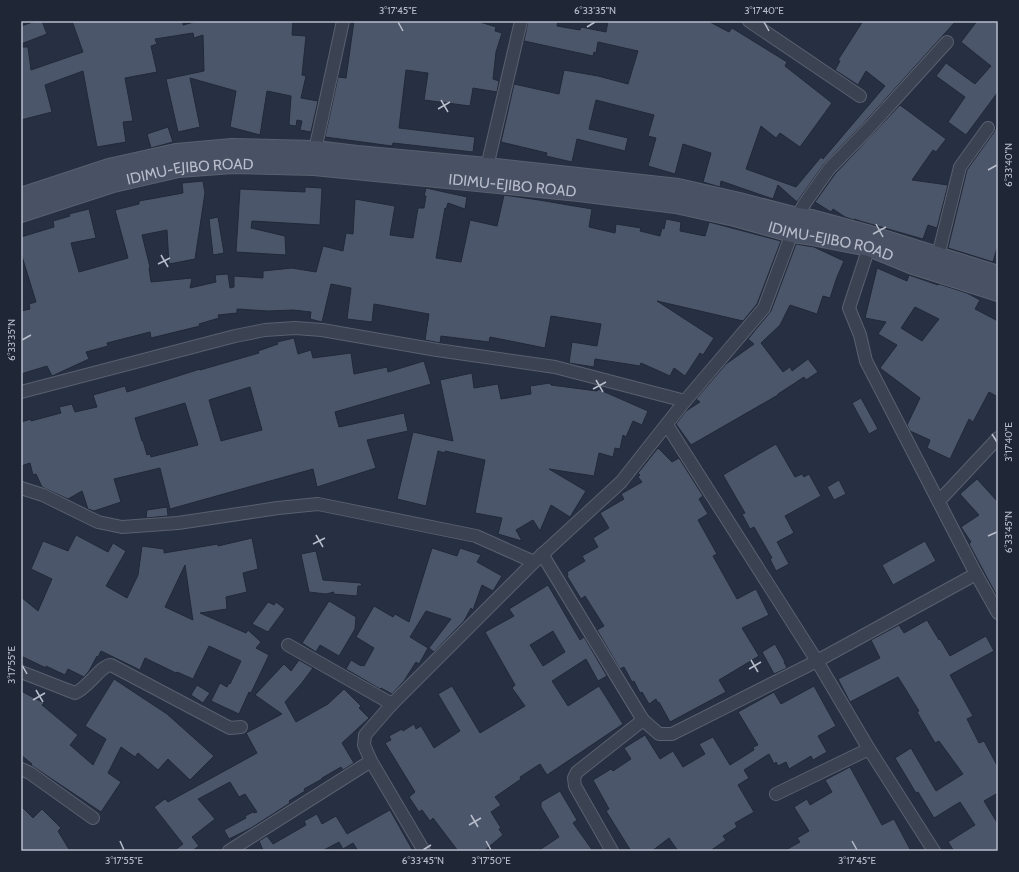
<svg xmlns="http://www.w3.org/2000/svg" width="1019" height="872" font-family="Cabin,sans-serif">
<style>
.building{fill:#4c566b;stroke:#212939;fill-rule:evenodd}
.lines{fill:none;stroke-linecap:round;stroke-linejoin:round}
.minor-casing{stroke:#59606f;stroke-width:14}
.secondary-casing{stroke:#59606f;stroke-width:20}
.minor{stroke:#3b4251;stroke-width:12}
.secondary{stroke:#495164;stroke-width:18}
.ticks{fill:none;stroke:#b8bdcb;stroke-width:1.5}
.labels{text-anchor:middle;stroke-width:3.5;stroke-linejoin:round;paint-order:stroke}
.street-label{font-size:15px;fill:#b8bdcb;stroke:#1f2737}
.neatline{fill:none;stroke:#b8bdcb;stroke-width:1.5}
.ticks-label{font-size:10px;text-anchor:middle;fill:#b8bdcb}
</style>
<rect width="100%" height="100%" fill="#263042"/>
<g class="building">
<path d="M36,21H42L47,34L21,44V26Z"/>
<path d="M72,21H183V25L198,21H293L292,35L306,36L302,75L306,76L301,98L318,101L311,132L300,130L302,121L297,120L296,126L289,125L291,96L267,91L260,135L230,127L236,91L190,78L200,127L178,132L166,79L204,71L203,35L194,38L193,33L155,39L157,44L151,46L157,72L125,78L133,121L123,122L126,142L97,147L83,71L45,85L52,112L21,120V47H28L31,70L83,52Z"/>
<path d="M354,21H477L496,27L495,31L502,33L496,52L493,79L499,81L497,92L473,88L470,106L424,100L428,73L406,70L399,128L475,137L473,152L393,143L392,146L325,137L338,77L346,78Z"/>
<path d="M528,21H558L557,26L580,30L581,27L606,32L608,21H708L729,32L732,28L787,62L785,66L832,103L800,147L780,133L776,138L761,126L746,169L796,187L821,157L823,159L885,86L866,71L858,85L835,70L840,61L838,60L863,21H956L862,125L824,164L797,202L778,185L773,199L721,181L720,187L703,182L711,153L683,144L675,174L648,166L656,138L648,136L654,115L596,100L589,129L628,138L625,151L577,139L572,162L546,156L547,153L501,142L514,84L559,94L564,70L598,76L628,84L638,51L598,42L596,53L594,52L593,56L524,41Z"/>
<path d="M977,21H998V92L966,135L948,122L965,97L936,76L946,63L975,84L991,66L961,42Z"/>
<path d="M900,105L946,139L936,152L933,150L912,180L948,185L937,228L928,225L923,239L860,221L854,219V220L845,217L833,209L831,212L815,202L835,174Z"/>
<path d="M998,122V245L993,262L948,248L967,170L994,132Z"/>
<path d="M168,127L173,142L151,148L147,134Z"/>
<path d="M203,181L205,193L195,259L169,264L167,230L142,235L150,267L149,268L151,282L192,278L190,288L216,282L215,275L228,274L230,288L234,287V276L263,278V271L292,268L316,272L323,246L343,251L346,233L353,234L355,199L395,206L390,235L413,238L418,208H424L426,196H424L426,188L467,197L465,209L448,203L446,209L445,208L436,258L461,262L470,220L497,226L504,195L539,200L592,209L589,227L615,233L616,224L641,228L640,231L660,236L662,228L664,229L666,219L681,222L680,231L705,236L709,222L781,241L757,304L743,321L657,301L714,338L703,355L700,353L685,376L674,368L670,376L641,363L640,366L595,359L594,367L569,363L572,342L597,346L601,324L551,316L545,348L490,337L489,342L441,336L440,343L425,340L429,314L374,304L372,322L347,319L351,288L331,284L322,322L310,319L311,312L293,310L268,311L237,309V313L218,315L219,318L199,324L200,326L151,338L150,332L107,343L108,346L86,352L89,359L52,376L47,366L21,374V311L30,309L29,304L36,302L21,253V237L54,227L53,221L70,216L69,214L89,209L96,238L71,243L79,272L128,258L115,210L139,204V201L183,193L182,183Z"/>
<path d="M305,187L322,188L320,225L252,221L251,228L285,236L286,255L236,252L240,189L305,192Z"/>
<path d="M218,217L224,253L213,255L209,219Z"/>
<path d="M796,244L814,247L844,261L837,277L830,298L823,296L817,314L790,305L780,325L761,343L783,372L790,367L792,371L808,359L818,372L806,380L804,377L778,394V395L691,445L676,424L686,411L700,402L696,399L726,364L754,344L748,339L771,311Z"/>
<path d="M877,268L907,281L909,275L938,285L939,284L967,293L980,300L975,309L998,321V397L989,392L973,422L969,419L950,459L927,448L930,440L910,431L907,425L920,398L880,368L897,345L878,334L886,322L865,318ZM915,307L939,319L922,341L901,328Z"/>
<path d="M294,338L298,354L311,350L313,358L351,353L354,374L387,367L388,372L424,361L431,384L335,412L339,427L404,413L408,431L367,440L376,468L317,487L313,469L170,509L160,468L114,479L121,502L94,511L88,509L82,491L68,499L42,487L36,474L33,475L30,463L21,466V422L31,419V421L61,413L59,407L72,404L75,412L97,407L93,395L125,386L127,392L178,376L200,369V370L259,353L258,351L278,344L277,342ZM250,387L262,430L221,441L209,400ZM185,403L198,445L151,457L150,454L147,455L143,441H142L135,418Z"/>
<path d="M472,373L474,388L498,384L501,399L531,394L530,386L550,383L551,385L597,391L598,389L648,411L642,425L633,421L626,437L623,435L620,449L615,448L613,457L599,453L594,476L549,469L586,491L570,517L551,505L540,531L533,520L516,530L522,541L498,534L502,518L475,513L485,460L445,451V453L438,451L426,506L397,499L413,432L453,441L440,380Z"/>
<path d="M861,398L878,429L869,434L852,403Z"/>
<path d="M776,444L795,477L802,474L804,477L809,474L821,496L785,516L794,533L777,542L789,564L776,571L770,559L772,558L754,527L750,529L742,514L745,513L723,475Z"/>
<path d="M658,448L672,462L679,458L703,496L699,499L708,514L698,520L717,554L713,556L737,599L756,589L769,615L742,628L759,656L719,680L726,692L670,722L659,702L658,703L656,699L649,704L642,692L640,693L634,681L632,682L624,667L620,669L597,630L604,626L585,596L581,599L567,576L568,575L567,572L585,561L582,556L598,547L593,538L609,528L600,513L624,499L621,494L642,482L638,477L640,475L638,473Z"/>
<path d="M977,479L998,502V598L969,544L971,542L961,527L979,515L960,494Z"/>
<path d="M839,480L846,494L834,500L827,487Z"/>
<path d="M167,507L168,516L146,518L147,510Z"/>
<path d="M76,535L108,552L113,543L126,551L106,586L127,598L138,575L142,546L164,549V553L218,544V546L252,538L258,569L243,573L247,592L226,597L227,609L200,613L246,633L248,630L261,642L256,648L269,655L251,693L249,692L239,714L211,701L220,683L227,687L229,683L230,684L241,661L209,646L193,679L177,672L176,673L145,658L140,670L101,651L98,657L97,656L89,671L84,677L68,669L65,675L46,666V668L21,656V597L38,611L52,579L31,569L43,541L68,551ZM185,565L192,614L193,620L165,607Z"/>
<path d="M925,541L936,561L893,585L882,565Z"/>
<path d="M432,548L457,556L460,548L481,555L477,562L502,576L493,591L482,585L473,610L471,608L464,621L434,652L429,648L451,619L426,611L410,637L428,648L419,664L416,662L404,681L392,694L381,688L380,689L346,669L351,660L361,666L362,665L364,666L374,648L356,637L374,606L393,617L395,614L409,622Z"/>
<path d="M316,551L323,580L361,583L362,586H358L357,596L333,594L334,592L326,594L309,592L301,554Z"/>
<path d="M548,585L580,640L584,637L607,676L598,681L586,659L552,681L568,706L599,686L623,724L547,775L540,764L520,777L521,779L495,797L501,805L491,812L501,828L499,829L503,835L484,851H458L433,818L430,821L422,810L419,812L409,797L415,792L385,743L391,740L389,736L402,729L403,731L414,724L416,729L421,726L434,748L460,731L438,694L452,686L480,733L525,706L512,688L515,685L485,632L514,616L509,609ZM553,631L565,652L543,666L530,645Z"/>
<path d="M329,601L356,617L355,629L339,656L320,645L316,652L302,643Z"/>
<path d="M268,602L274,605L276,602L285,609L268,632L252,624Z"/>
<path d="M927,620L939,640L940,639L950,656L986,636L994,651L950,675L973,716L967,719L979,743L984,741L998,767V793L984,801L998,824V851H954L948,842L975,825L960,802L934,818L918,792L916,793L895,758L911,748L936,791L963,774L939,741L935,743L917,712L919,711L898,677L850,702L838,679L880,658L871,640L899,625L904,633Z"/>
<path d="M775,644L785,662H784L787,668L774,674L762,652Z"/>
<path d="M299,660L313,668L301,684L285,702L296,722L328,704L344,689L361,706L359,708L369,718L342,743L354,763L343,770L341,767L322,778V779L304,789L305,791L289,801L290,803L251,828L229,839L224,830L246,818L245,816L253,812L254,813L257,812L245,794L239,797L230,782L198,799L215,819L192,837L199,846L192,851H174L183,844L154,807L165,799L168,802L257,753L246,733L282,714L255,695L284,664L291,671Z"/>
<path d="M114,679L167,714L214,756L190,780L168,759L158,770L138,753L135,757L121,747L108,773L121,782L101,812L31,765L32,764L21,755V691L44,703L42,705L78,735L70,745L93,765L106,739L85,726Z"/>
<path d="M197,685L210,693L203,703L191,695Z"/>
<path d="M814,686L836,726L818,736L827,752L813,760L811,756L789,769L786,762L778,766L776,762L774,764L769,754L744,770L749,778L738,785L754,812L735,823L737,827L723,836L726,840L710,851H678L669,838L652,851H631L606,811L609,809L593,780L611,769L613,771L631,759L624,748L645,735L660,759L673,751L683,767L705,754L699,744L713,737L730,765L754,750L753,747L758,745L738,712L774,692L781,704Z"/>
<path d="M850,767L882,825L894,819L911,851H784L800,842L797,838L809,831L794,807L807,799L810,805L832,792L825,780Z"/>
<path d="M560,791L577,820L573,823L593,851H538L559,837L541,807V802Z"/>
<path d="M21,806L33,818L42,809L61,828L58,831L70,851H21Z"/>
<path d="M390,810L413,851H358L353,843L343,849L339,842L322,851H261L263,850L259,841L267,836L273,844L306,825L304,821L317,814L322,824L336,816L347,834Z"/>
</g>
<g class="lines">
<g class="minor-casing">
<g id="minor">
<path d="M749,21L860,96"/>
<path d="M315,150L343,21"/>
<path d="M487,167L521,21"/>
<path d="M797,217L805,203L829,169L867,130L947,42"/>
<path d="M869,247L849,308L860,335L866,361L976,574L998,613"/>
<path d="M938,256L960,167L988,128"/>
<path d="M21,392L235,336L265,330L295,328L322,330L437,350L555,367L685,401"/>
<path d="M667,425L817,661L869,749L934,851"/>
<path d="M21,488L43,495L98,522L122,527L178,523L278,508L318,504L476,536L534,562"/>
<path d="M939,501L998,438"/>
<path d="M542,554L643,720L659,734H672L817,661L976,574"/>
<path d="M288,645L392,704"/>
<path d="M21,672L75,693C88,688 101,665 111,665L230,728L241,727"/>
<path d="M21,769L30,773L93,818"/>
<path d="M776,794L869,749"/>
<path d="M229,851L371,761"/>
<path d="M424,851L371,761L364,745L365,735L392,704L534,562L621,482L685,401L764,308L792,233"/>
<path d="M612,851L575,786L574,778L577,772L643,720"/>
</g>
</g>
<g class="secondary-casing">
<g id="secondary">
<path d="M21,197L109,168L176,153L232,148L315,150L357,155L487,167L678,188L739,202L797,217L811,219L870,235L998,275"/>
<path id="s1" d="M21,213L113,183L178,168L233,164L314,166L579,192L676,204L735,217L792,233L807,235L869,247L913,265L998,292"/>
</g>
</g>
<use href="#minor" class="minor"/>
<use href="#secondary" class="secondary"/>
</g>
<path class="ticks" d="M398,22L403,31M764,22L769,31M587,27L595,22M441,100L448,112M438,109L450,102M988,170L997,165M876,224L883,237M873,234L886,227M161,255L168,267M158,264L170,258M22,340L31,335M596,380L603,392M593,389L606,382M992,434L997,442M316,535L323,547M988,536L997,532M313,544L325,538M751,660L758,672M22,665L27,674M749,669L761,662M36,690L43,702M33,700L45,693M471,815L478,827M469,825L481,818M120,841L124,850M486,841L491,850M852,841L857,850M423,850L431,845"/>
<g class="labels">
<g class="street-label">
<text dy="5" stroke="none"><textPath href="#s1" startOffset="175">IDIMU-EJIBO ROAD</textPath></text>
<text dy="5" stroke="none"><textPath href="#s1" startOffset="499">IDIMU-EJIBO ROAD</textPath></text>
<text dy="5" stroke="none"><textPath href="#s1" startOffset="823">IDIMU-EJIBO ROAD</textPath></text>
</g>
</g>
<rect width="1019" height="872" fill="none" stroke="#1f2737" stroke-width="44"/>
<rect x="22" y="22" width="975" height="828" class="neatline"/>
<g class="ticks-label">
<text x="398" y="14">3°17'45"E</text>
<text x="595" y="14">6°33'35"N</text>
<text x="764" y="14">3°17'40"E</text>
<text transform="translate(1008 165) rotate(-90)" y="4">6°33'40"N</text>
<text transform="translate(11 340) rotate(-90)" y="4">6°33'35"N</text>
<text transform="translate(1008 442) rotate(-90)" y="4">3°17'40"E</text>
<text transform="translate(1008 532) rotate(-90)" y="4">6°33'45"N</text>
<text transform="translate(11 665) rotate(-90)" y="4">3°17'55"E</text>
<text x="124" y="864">3°17'55"E</text>
<text x="423" y="864">6°33'45"N</text>
<text x="491" y="864">3°17'50"E</text>
<text x="857" y="864">3°17'45"E</text>
</g>
</svg>
